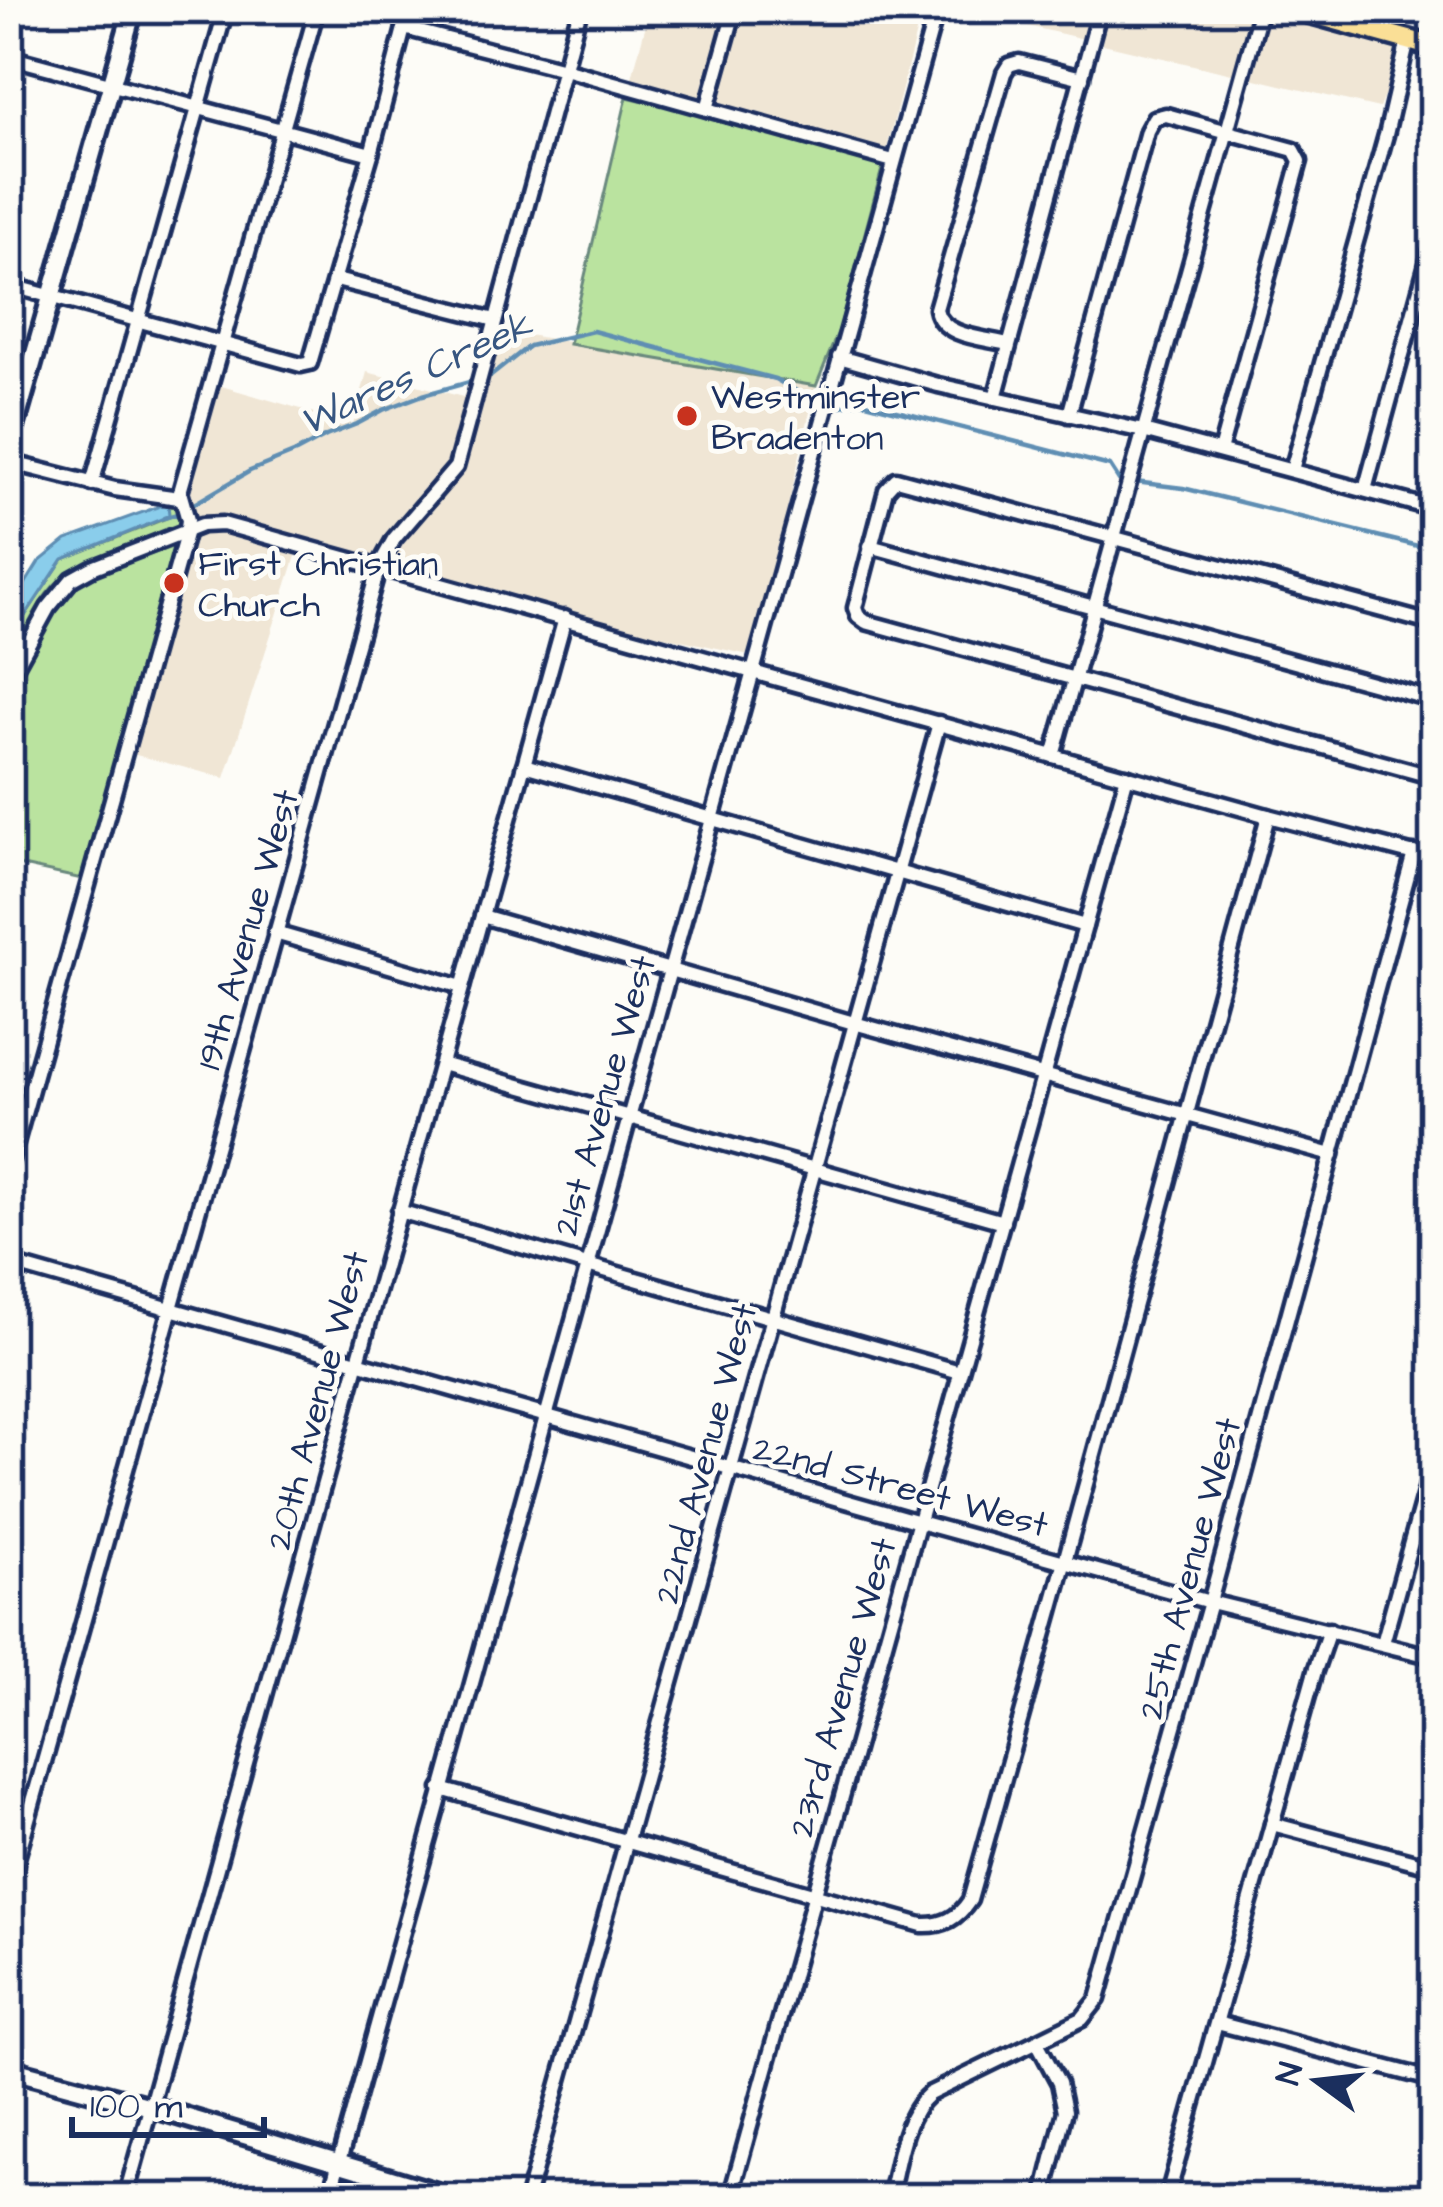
<svg xmlns="http://www.w3.org/2000/svg" width="1443" height="2207" font-family="'Architects Daughter',sans-serif">
<style>
.built{fill:#f0e6d5}
.green{fill:#bae39f;stroke:#6a897e;stroke-width:3}
.water{fill:#8acdeb;stroke:#5e8eb3;stroke-width:3}
.lines{fill:none;stroke-linecap:round;stroke-linejoin:round}
.stream{stroke:#5e8eb3;stroke-width:4.5}
.street-casing{stroke:#1b2f5e;stroke-width:21}
.secondary-casing{stroke:#1b2f5e;stroke-width:26}
.primary-casing{stroke:#1b2f5e;stroke-width:27}
.street{stroke:#fdfcf7;stroke-width:12}
.secondary{stroke:#fdfcf7;stroke-width:16}
.primary{stroke:#fadf96;stroke-width:18}
.poi-dot{fill:#c8321e;stroke:#fdfcf7;stroke-width:4.5}
.labels{text-anchor:middle;stroke-width:10;stroke-linejoin:round;paint-order:stroke}
.poi-label{font-size:36px;fill:#1b2f5e;stroke:#fdfcf7;text-anchor:start}
.street-label{font-size:36px;fill:#1b2f5e;stroke:#fdfcf7}
.water-label{font-size:39px;font-style:italic;fill:#375681;stroke:#fdfcf7}
</style>
<rect width="100%" height="100%" fill="#fdfcf7"/>
<filter id="ink" filterUnits="userSpaceOnUse"><feTurbulence type="fractalNoise" baseFrequency=".00833" numOctaves="2"/><feDisplacementMap in="SourceGraphic" scale="24" xChannelSelector="R" yChannelSelector="G"/><feConvolveMatrix kernelMatrix="1 2 1 2 8 2 1 2 1" color-interpolation-filters="sRGB"/></filter>
<g filter="url(#ink)">
<g class="built">
<path d="M650,9H727L702,101L631,81Z"/>
<path d="M742,9H922L886,152L716,105Z"/>
<path d="M954,9H1092L1084,39Z"/>
<path d="M1107,9H1253L1236,75L1099,43Z"/>
<path d="M1269,9L1399,44L1393,74L1379,108L1251,78Z"/>
<path d="M500,330L816,386L776,558L749,655L618,626L390,562L400,543L463,468Z"/>
<path d="M474,370L449,464L388,535L375,558L225,518L211,517L195,521L187,492L218,385L353,424L367,372L463,397Z"/>
<path d="M213,530L370,570L296,556L225,778L132,754L192,539Z"/>
</g>
<g class="green">
<path d="M627,97L700,114L883,165L840,327L816,386L569,344Z"/>
<path d="M168,503L174,504L180,518L177,530C144,542 98,553 68,573C40,592 25,633 9,662V640L63,559L169,517Z"/>
<path d="M174,546L82,879L9,863V692L54,611L77,585L96,574Z"/>
</g>
<path class="water" d="M168,503L169,516L63,559L9,640V610L39,562L66,540Z"/>
<g class="lines">
<path class="stream" d="M164,518L177,514L250,471L296,452L326,436L357,424L383,410L423,395L491,376L529,346L593,331L775,379L816,402L841,406L862,402L1110,466L1119,480L1183,488L1434,550"/>
<g class="street-casing">
<g id="street">
<path d="M404,28L564,69L893,161"/>
<path d="M9,57L371,154"/>
<path d="M707,109L735,9"/>
<path d="M336,280L495,320"/>
<path d="M9,285L301,365L310,363L371,154L409,9"/>
<path d="M1008,344C984,338 941,337 936,309L1004,73L1009,65L1019,62L1082,78"/>
<path d="M839,357L938,385L1143,431L1434,509"/>
<path d="M995,398L1100,9"/>
<path d="M1069,415L1147,131L1154,118L1166,115L1294,150L1300,161L1220,451"/>
<path d="M9,462L115,489L179,498"/>
<path d="M1292,470L1386,135L1408,40"/>
<path d="M92,484L226,9"/>
<path d="M1365,490L1434,238"/>
<path d="M870,546L1434,700"/>
<path d="M1434,624L896,479L886,490L855,608L858,616L866,622L1434,777"/>
<path d="M9,679L48,608L72,579L92,568L202,525L223,524L1268,816L1434,859"/>
<path d="M1053,756L1261,9"/>
<path d="M524,765L1085,926"/>
<path d="M482,916L854,1023L1332,1155"/>
<path d="M275,933L462,987"/>
<path d="M441,1064L1003,1222"/>
<path d="M9,1168L186,534L188,520L180,492L317,9"/>
<path d="M399,1211L960,1372"/>
<path d="M9,1263L919,1522L1210,1602L1434,1657"/>
<path d="M1383,1643L1434,1460"/>
<path d="M441,1789L922,1925C944,1926 958,1918 970,1900L1065,1561L1268,816"/>
<path d="M1272,1824L1434,1867"/>
<path d="M9,1887L379,566L394,539L456,467L580,9"/>
<path d="M1217,2023L1434,2080"/>
<path d="M1037,2042L1059,2083L1065,2111L1043,2198"/>
<path d="M125,2198L565,618"/>
<path d="M329,2198L937,9"/>
<path d="M527,2198L939,723"/>
<path d="M730,2198L1127,776"/>
<path d="M889,2198C898,2165 902,2117 929,2094L1082,2019L1098,1999L1210,1602L1414,853"/>
<path d="M1167,2198L1315,1671L1329,1630"/>
</g>
</g>
<g class="secondary-casing">
<g id="secondary">
<path d="M9,445L133,9"/>
<path d="M9,2069L151,2107L454,2198"/>
</g>
</g>
<g class="primary-casing">
<path id="primary" d="M1296,9L1434,47"/>
</g>
<use href="#street" class="street"/>
<use href="#secondary" class="secondary"/>
<use href="#primary" class="primary"/>
</g>
</g>
<g class="poi-dot">
<circle cx="687" cy="416" r="12"/>
<circle cx="174" cy="583" r="12"/>
</g>
<g class="labels">
<g class="poi-label">
<text x="711" y="408">Westminster<tspan x="711" dy="41">Bradenton</tspan></text>
<text x="198" y="575">First Christian<tspan x="198" dy="41">Church</tspan></text>
</g>
<g class="street-label">
<text transform="translate(246 929) rotate(-74)" y="13">19th Avenue West</text>
<text transform="translate(603 1095) rotate(-74)" y="13">21st Avenue West</text>
<text transform="translate(316 1400) rotate(-75)" y="13">20th Avenue West</text>
<text transform="translate(704 1453) rotate(-75)" y="13">22nd Avenue West</text>
<text transform="translate(901 1485) rotate(15)" y="13">22nd Street West</text>
<text transform="translate(1188 1568) rotate(-75)" y="13">25th Avenue West</text>
<text transform="translate(841 1687) rotate(-74)" y="13">23rd Avenue West</text>
</g>
<g class="water-label">
<text transform="translate(415 372) rotate(-24)" y="14">Wares Creek</text>
</g>
</g>
<rect width="1443" height="2207" fill="none" stroke="#fdfcf7" stroke-width="48"/>
<rect x="24" y="24" width="1395" height="2159" fill="none" stroke="#1b2f5e" stroke-width="4.5" filter="url(#ink)"/>
<g transform="translate(1317 2081) rotate(285)" stroke="#fdfcf7" stroke-width="9" paint-order="stroke">
<path d="M0-9L21 45L0 30L-21 45Z" fill="#1b2f5e"/>
<text y="-18" font-size="33" font-weight="bold" text-anchor="middle" fill="#1b2f5e">N</text>
</g>
<path d="M72 2117v18h192v-18" fill="none" stroke="#1b2f5e" stroke-width="6"/>
<text x="90" y="2117" font-size="36" fill="#1b2f5e" stroke="#fdfcf7" stroke-width="9" paint-order="stroke">100 m</text>
</svg>
